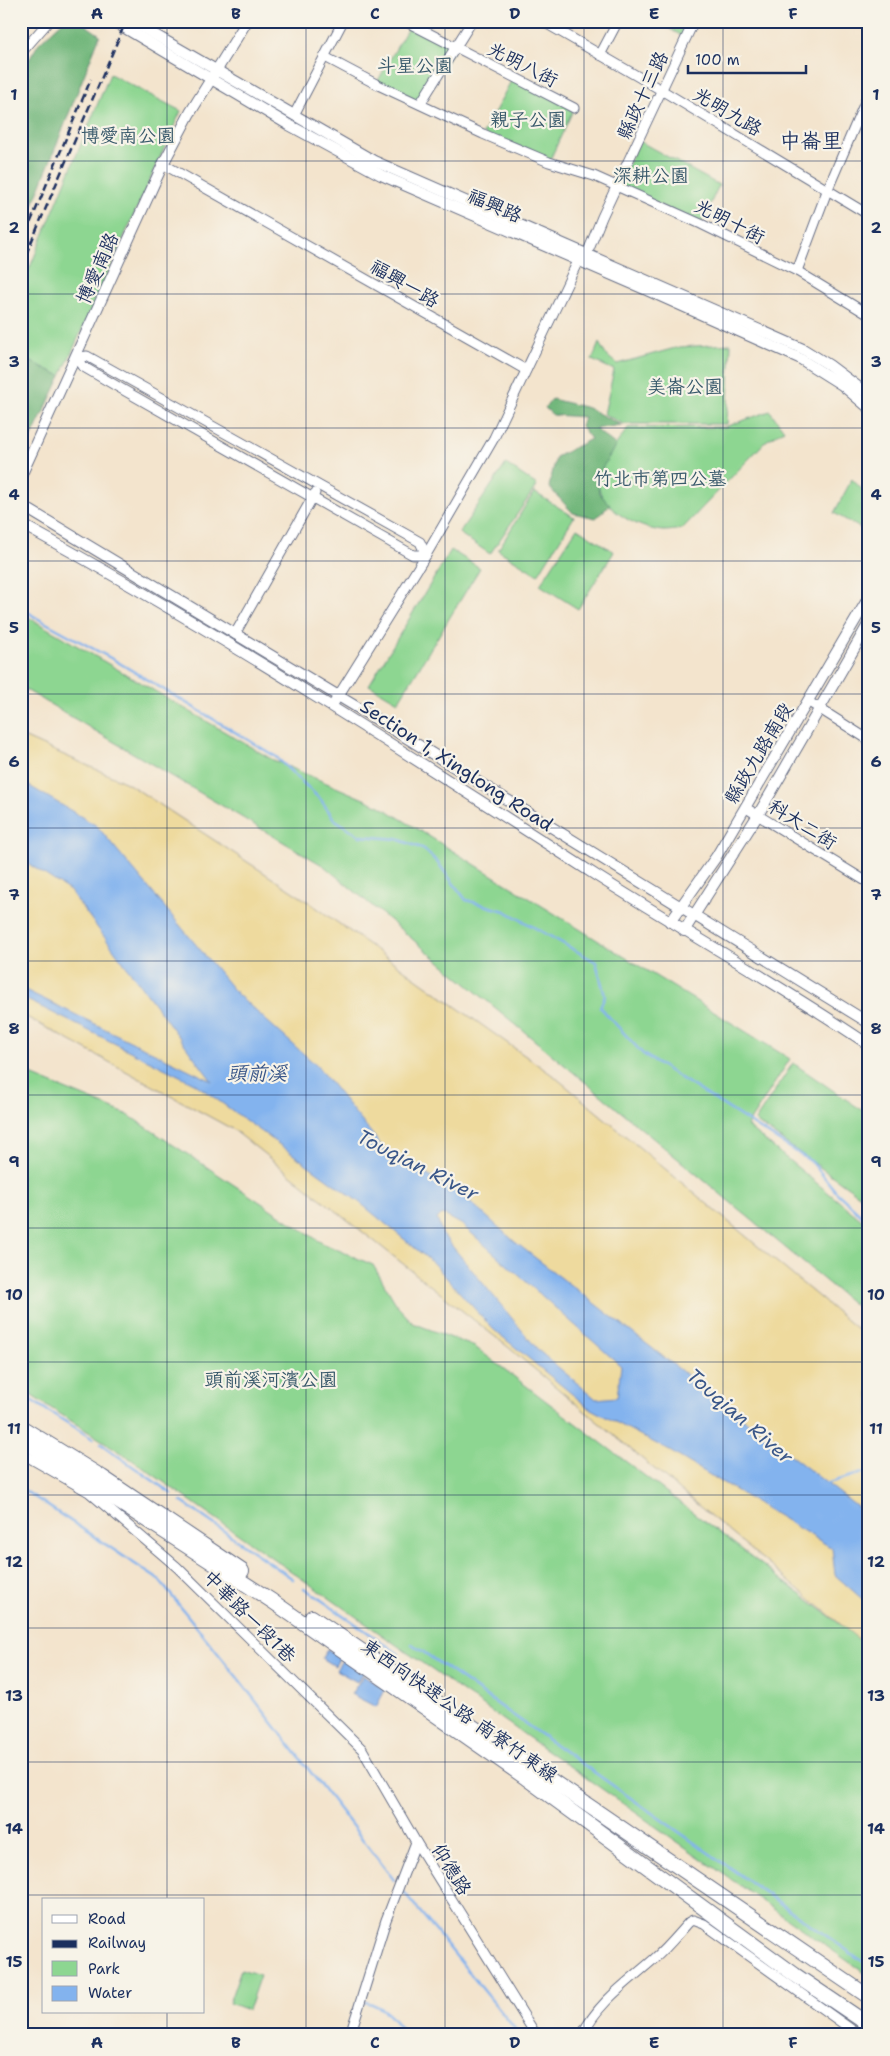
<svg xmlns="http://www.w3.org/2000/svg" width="890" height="2056" font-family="'Shantell Sans','LXGW WenKai TC',sans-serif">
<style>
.green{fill:#8dd691;stroke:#548278}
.forest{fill:#72b77b;stroke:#46736c}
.sand{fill:#eeda9e;stroke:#84847e}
.water{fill:#83b3ee;stroke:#4f71a6;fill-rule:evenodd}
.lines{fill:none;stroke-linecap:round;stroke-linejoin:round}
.stream{stroke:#83b3ee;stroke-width:2.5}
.minor-casing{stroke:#676e85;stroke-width:11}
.tertiary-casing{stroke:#676e85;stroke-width:12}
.trunk-casing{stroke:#676e85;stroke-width:16}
.minor{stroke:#fff;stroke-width:9}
.tertiary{stroke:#fff;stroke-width:10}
.trunk{stroke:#fff;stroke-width:14}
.rail{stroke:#1b2f5e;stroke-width:2.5;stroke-dasharray:8 4;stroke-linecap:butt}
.grid{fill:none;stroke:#1b2f5e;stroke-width:1;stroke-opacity:0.55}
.labels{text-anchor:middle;stroke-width:4.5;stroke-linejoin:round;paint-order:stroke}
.street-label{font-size:19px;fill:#1b2f5e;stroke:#f7f3e8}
.park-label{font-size:19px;fill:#38596b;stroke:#f7f3e8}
.water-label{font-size:20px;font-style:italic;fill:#3a5789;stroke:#f7f3e8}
.quarter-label{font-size:21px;fill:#1b2f5e;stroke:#f7f3e8}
.neatline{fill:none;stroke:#1b2f5e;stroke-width:2}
.grid-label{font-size:16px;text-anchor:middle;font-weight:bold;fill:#1b2f5e}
</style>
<rect width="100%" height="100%" fill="#f7f3e8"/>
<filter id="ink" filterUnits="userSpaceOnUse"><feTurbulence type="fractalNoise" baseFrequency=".02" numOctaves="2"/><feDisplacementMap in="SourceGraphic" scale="10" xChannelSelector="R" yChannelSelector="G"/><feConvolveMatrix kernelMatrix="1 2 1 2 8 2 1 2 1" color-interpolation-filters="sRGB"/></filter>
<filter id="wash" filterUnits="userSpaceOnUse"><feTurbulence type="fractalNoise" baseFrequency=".0096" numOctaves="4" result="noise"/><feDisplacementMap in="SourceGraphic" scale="20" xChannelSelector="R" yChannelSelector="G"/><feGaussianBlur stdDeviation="1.12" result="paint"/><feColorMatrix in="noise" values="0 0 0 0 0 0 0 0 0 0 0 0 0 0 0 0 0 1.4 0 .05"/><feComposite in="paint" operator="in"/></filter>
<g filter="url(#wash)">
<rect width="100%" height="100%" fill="#f3e4cd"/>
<g class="green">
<path d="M656,21H694L687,39Z"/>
<path d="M410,24L455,48L420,104L376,84Z"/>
<path d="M110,74L181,111L61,376L21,357V289Z"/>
<path d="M513,77L574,108L549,162L483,134Z"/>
<path d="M639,141L719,185L701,224L618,186Z"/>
<path d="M599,343L606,355L617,364L679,347L731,344L727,424H623L604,414L614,370L592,360Z"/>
<path d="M770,411L784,430L766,441L682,529C676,530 669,531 663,531C637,529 594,506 598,477C600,465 620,439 628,428L725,427Z"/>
<path d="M506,464L537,485L490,554L459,533Z"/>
<path d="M852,479L869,497V533L834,513Z"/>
<path d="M534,492L574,517L538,575L498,550Z"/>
<path d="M577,528L614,552L578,609L540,585Z"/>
<path d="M451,550L480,568L398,702L369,685Z"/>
<path d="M21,613L273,760L380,806L790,1059L747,1126L869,1226V1317L324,866L21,687Z"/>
<path d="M793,1063L869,1115V1202L755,1121Z"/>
<path d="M21,1071L128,1115L322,1243L373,1265L398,1307L413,1323L475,1347L861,1640L869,1652V1976L128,1457L21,1389Z"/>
<path d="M241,1969L260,1975L248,2010L229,2003Z"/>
</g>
<g class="forest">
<path d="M63,21H80L100,35L21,235V73L39,43Z"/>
<path d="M21,357L61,376L21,459Z"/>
<path d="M552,399L588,408L621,425L595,429L616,445L598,475L599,493L610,505L596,518L573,513L549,487L556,457L591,439L581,426L584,417L553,415L545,408Z"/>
</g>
<path class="sand" d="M21,736L127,783L310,903L555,1077L869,1339V1648L508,1347L234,1130L21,1014Z"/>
<g class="water">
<path d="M21,781L97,826L238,995L316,1065L385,1150L466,1198L515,1242L869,1516V1605L835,1575L832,1548L668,1450L589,1408L493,1329L433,1263L359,1202L194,1083L21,997V988L212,1081L70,891L21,859ZM442,1214L461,1224L621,1366L617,1397L596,1399L539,1351L443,1235L437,1219Z"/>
<path d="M327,1649L340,1657L335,1666L322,1658Z"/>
<path d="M343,1659L364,1672L357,1682L336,1670Z"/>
<path d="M364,1675L385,1690L376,1707L351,1694Z"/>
</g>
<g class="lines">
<g class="stream">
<path d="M21,607L35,617L116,661L275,756L321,800L334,819L360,836L397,839L424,849L438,863L466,900L505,911L596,962L605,996L600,1007L643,1054L812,1162L837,1193L869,1222"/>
<path d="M21,1393L22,1394"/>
<path d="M29,1399L93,1439"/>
<path d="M101,1444L172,1494"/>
<path d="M825,1484L869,1471"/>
<path d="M21,1488L159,1580L241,1682L394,1880"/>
<path d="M182,1502L293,1579"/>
<path d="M304,1588L399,1654"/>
<path d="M412,1644L865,1963"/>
<path d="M404,1892L520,2035"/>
<path d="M366,2002C385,2007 394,2019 406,2035"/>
</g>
</g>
</g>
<g filter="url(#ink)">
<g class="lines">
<g class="minor-casing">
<g id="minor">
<path d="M405,21L574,108"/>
<path d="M542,21L663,91L869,215"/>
<path d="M21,53L49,21"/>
<path d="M600,55L618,21"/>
<path d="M325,57L376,84L483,134L549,162L594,176L701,224L797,271L869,315"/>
<path d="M420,104L472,21"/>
<path d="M294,115L343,21"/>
<path d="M163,164L526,370"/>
<path d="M797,271L827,191L869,93"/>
<path d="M87,356L420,542L426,555H413L113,384L82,366L77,358Z"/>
<path d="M235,634L315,493"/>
<path d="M809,702L869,740"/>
<path d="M332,706L426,555L494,438L578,261L587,254L602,217L694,21"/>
<path d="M746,808L869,883"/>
<path d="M21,1453L89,1492L177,1567L362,1749L416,1842L536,2035"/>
<path d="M350,2035L386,1920L416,1842"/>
<path d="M582,2035C598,2002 628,1982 654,1959C667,1948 678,1934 689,1922L693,1920L704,1924L859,2035"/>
</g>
</g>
<g class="tertiary-casing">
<g id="tertiary">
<path d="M113,21L289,125L381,175L642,288L799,358L842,385L869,408"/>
<path d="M131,21L374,161L803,349L829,365L869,395"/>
<path d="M21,476L163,164L190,113L247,21"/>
<path d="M21,505L355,706L869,1023"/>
<path d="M21,524C219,632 408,754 597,876C687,933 781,985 869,1045"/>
<path d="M670,922L716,857L869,597"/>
<path d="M684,931L758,815L869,623"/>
</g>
</g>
<g class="trunk-casing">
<g id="trunk">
<path d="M21,1427L102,1477L242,1571"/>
<path d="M21,1439L272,1601L526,1778L795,1975L869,2025"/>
<path d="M312,1617L869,1997"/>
</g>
</g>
<use href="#minor" class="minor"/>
<use href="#tertiary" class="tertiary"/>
<use href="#trunk" class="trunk"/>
<g class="rail">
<path d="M21,245L91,79"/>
<path d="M21,266L126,21"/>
</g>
</g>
</g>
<path class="grid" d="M167,21V1900M306,21V2035M445,21V2035M584,21V2035M723,21V2035M21,161H869M21,294H869M21,428H869M21,561H869M21,694H869M21,828H869M21,961H869M21,1095H869M21,1228H869M21,1362H869M21,1495H869M21,1628H869M21,1762H869M21,1895H869M167,2012V2035"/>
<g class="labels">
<g class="street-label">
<text transform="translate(523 64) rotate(27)" y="7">光明八街</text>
<text transform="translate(642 95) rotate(-65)" y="7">縣政十三路</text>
<text transform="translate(728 111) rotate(31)" y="7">光明九路</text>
<text transform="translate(495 205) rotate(23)" y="7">福興路</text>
<text transform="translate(730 221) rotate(27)" y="7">光明十街</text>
<text transform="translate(97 268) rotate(-66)" y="7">博愛南路</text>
<text transform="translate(405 283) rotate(30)" y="7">福興一路</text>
<text transform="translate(758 753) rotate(-59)" y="7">縣政九路南段</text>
<text transform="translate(457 765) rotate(33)" y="7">Section 1, Xinglong Road</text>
<text transform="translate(803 824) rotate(32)" y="7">科大二街</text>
<text transform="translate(250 1616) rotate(45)" y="7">中華路一段1巷</text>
<text transform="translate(460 1710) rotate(35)" y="7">東西向快速公路 南寮竹東線</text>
<text transform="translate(452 1869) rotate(58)" y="7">仰德路</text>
</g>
<g class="park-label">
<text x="415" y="72">斗星公園</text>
<text x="528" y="126">親子公園</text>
<text x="128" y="142">博愛南公園</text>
<text x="651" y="182">深耕公園</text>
<text x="685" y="393">美崙公園</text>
<text x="660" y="485">竹北市第四公墓</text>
<text x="271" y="1386">頭前溪河濱公園</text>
</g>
<g class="water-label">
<text x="257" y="1080">頭前溪</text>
<text transform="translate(418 1165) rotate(27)" y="7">Touqian River</text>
<text transform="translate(740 1416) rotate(41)" y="7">Touqian River</text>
</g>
<g class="quarter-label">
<text x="811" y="148">中崙里</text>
</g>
</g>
<rect width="890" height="2056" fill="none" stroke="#f7f3e8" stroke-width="55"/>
<rect x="42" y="1898" width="162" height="115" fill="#f7f3e8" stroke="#9fa5b1"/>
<rect x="52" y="1915" width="25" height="8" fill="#ffffff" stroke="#9fa5b1"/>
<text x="88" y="1924" font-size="15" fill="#1b2f5e">Road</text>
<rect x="52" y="1940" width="25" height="8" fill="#1b2f5e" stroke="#9fa5b1"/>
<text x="88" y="1948" font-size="15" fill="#1b2f5e">Railway</text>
<rect x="52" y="1961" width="25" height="15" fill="#8dd691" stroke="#9fa5b1"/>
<text x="88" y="1974" font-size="15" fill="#1b2f5e">Park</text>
<rect x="52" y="1986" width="25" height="15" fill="#83b3ee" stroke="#9fa5b1"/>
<text x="88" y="1998" font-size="15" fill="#1b2f5e">Water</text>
<path d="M688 65v8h118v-8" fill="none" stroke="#1b2f5e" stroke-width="2.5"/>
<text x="695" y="65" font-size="15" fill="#1b2f5e" stroke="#f7f3e8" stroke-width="4" paint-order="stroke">100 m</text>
<rect x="28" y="28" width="834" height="2000" class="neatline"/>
<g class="grid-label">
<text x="97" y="19">A</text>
<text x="236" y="19">B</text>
<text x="375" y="19">C</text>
<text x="515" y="19">D</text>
<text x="654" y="19">E</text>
<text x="793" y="19">F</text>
<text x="14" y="100">1</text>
<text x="876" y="100">1</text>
<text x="14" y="233">2</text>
<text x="876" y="233">2</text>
<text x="14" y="367">3</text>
<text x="876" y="367">3</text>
<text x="14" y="500">4</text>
<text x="876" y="500">4</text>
<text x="14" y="633">5</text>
<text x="876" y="633">5</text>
<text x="14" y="767">6</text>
<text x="876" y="767">6</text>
<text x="14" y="900">7</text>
<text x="876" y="900">7</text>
<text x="14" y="1034">8</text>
<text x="876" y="1034">8</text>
<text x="14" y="1167">9</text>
<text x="876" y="1167">9</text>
<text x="14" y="1300">10</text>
<text x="876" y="1300">10</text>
<text x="14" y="1434">11</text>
<text x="876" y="1434">11</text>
<text x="14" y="1567">12</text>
<text x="876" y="1567">12</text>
<text x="14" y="1701">13</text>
<text x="876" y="1701">13</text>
<text x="14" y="1834">14</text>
<text x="876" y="1834">14</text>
<text x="14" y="1967">15</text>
<text x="876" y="1967">15</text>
<text x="97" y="2048">A</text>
<text x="236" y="2048">B</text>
<text x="375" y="2048">C</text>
<text x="515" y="2048">D</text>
<text x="654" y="2048">E</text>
<text x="793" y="2048">F</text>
</g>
</svg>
